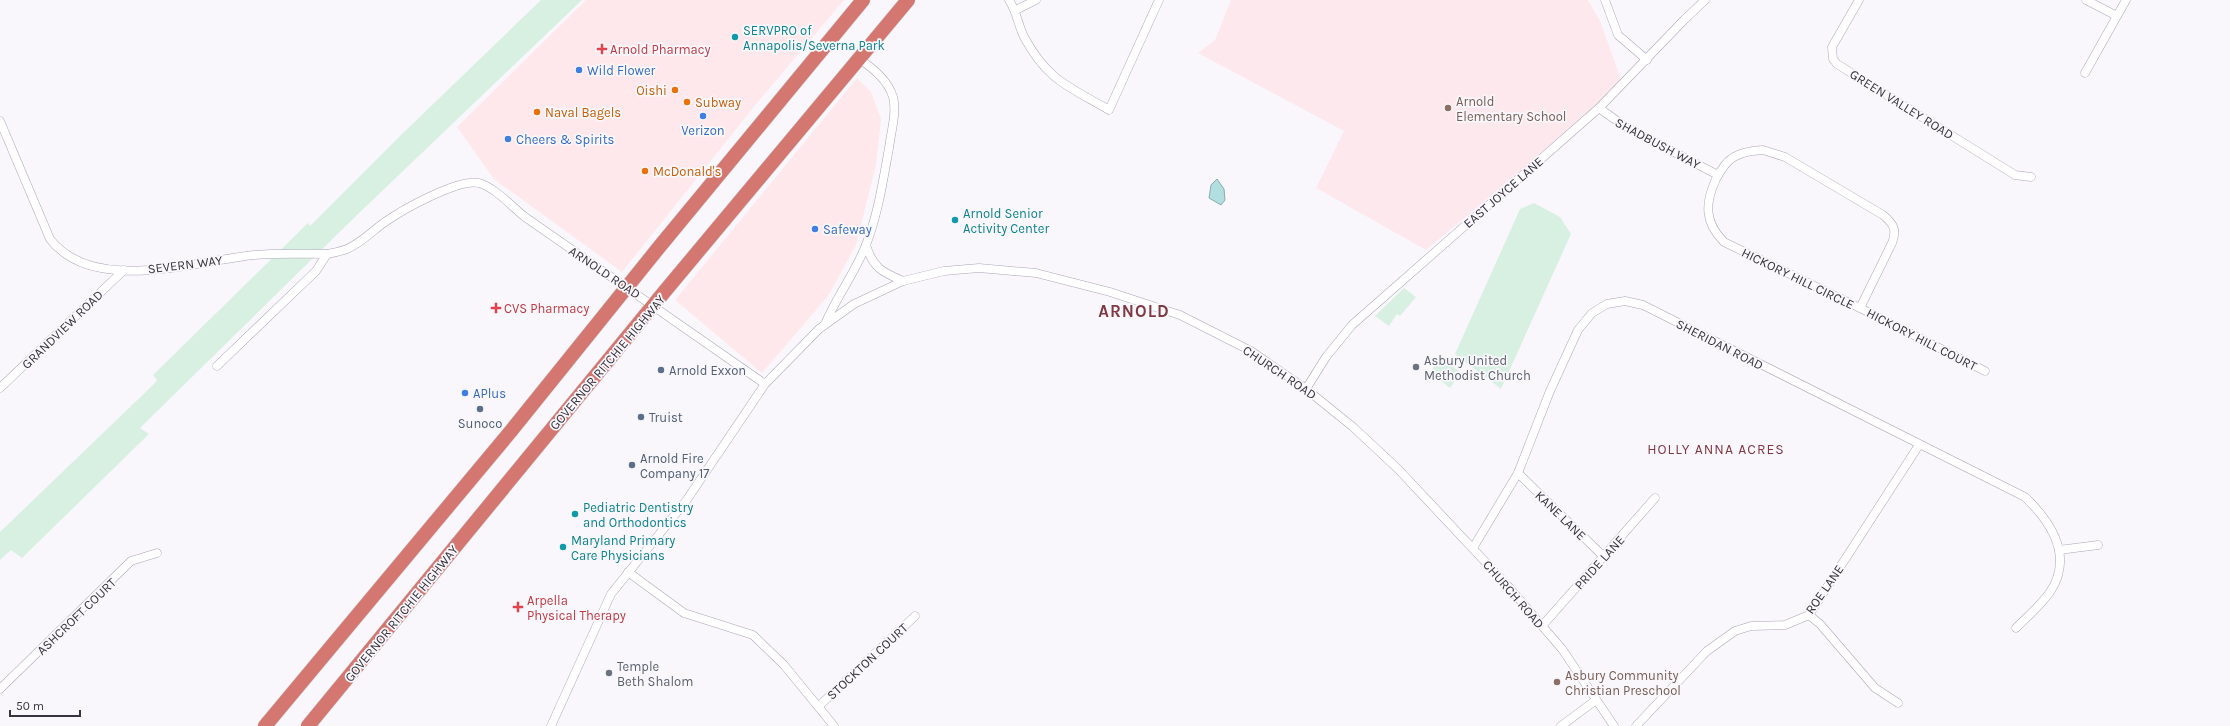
<svg xmlns="http://www.w3.org/2000/svg" width="2230" height="726" font-family="Karla,sans-serif">
<style>
.commercial{fill:#fee8eb}
.education{fill:#fde8ee}
.green{fill:#d8f0e2}
.water{fill:#b1dede;stroke:#8cabae}
.lines{fill:none;stroke-linecap:round;stroke-linejoin:round}
.street-casing{stroke:#aca5ba;stroke-width:9}
.highway-casing{stroke:#d3d2d4;stroke-width:15}
.street{stroke:#fff;stroke-width:8}
.highway{stroke:#d47771;stroke-width:14}
.culture-dot{fill:#0f9aa8;stroke:#f9f7fc;stroke-width:1.5}
.health-dot{fill:#e0444e;stroke:#f9f7fc;stroke-width:1.5}
.shop-dot{fill:#3f7fe0;stroke:#f9f7fc;stroke-width:1.5}
.food-dot{fill:#e8710a;stroke:#f9f7fc;stroke-width:1.5}
.education-dot{fill:#8d6e63;stroke:#f9f7fc;stroke-width:1.5}
.worship-dot{fill:#6b7280;stroke:#f9f7fc;stroke-width:1.5}
.service-dot{fill:#5c6f8a;stroke:#f9f7fc;stroke-width:1.5}
.labels{text-anchor:middle;stroke-width:3.5;stroke-linejoin:round;paint-order:stroke}
.culture-label{font-size:13px;fill:#0d838f;stroke:#f9f7fc;text-anchor:start}
.health-label{font-size:13px;fill:#be3a42;stroke:#f9f7fc;text-anchor:start}
.shop-label{font-size:13px;fill:#366cbe;stroke:#f9f7fc;text-anchor:start}
.food-label{font-size:13px;fill:#c56008;stroke:#f9f7fc;text-anchor:start}
.education-label{font-size:13px;fill:#785e54;stroke:#f9f7fc;text-anchor:start}
.street-label{font-size:13px;fill:#37343d;stroke:#f9f7fc}
.worship-label{font-size:13px;fill:#5b616d;stroke:#f9f7fc;text-anchor:start}
.service-label{font-size:13px;fill:#4e5e75;stroke:#f9f7fc;text-anchor:start}
.neighbourhood-label{font-size:14px;letter-spacing:1px;fill:#803842;stroke:#f9f7fc}
.district-label{font-size:17px;font-weight:bold;letter-spacing:1px;fill:#803842;stroke:#f9f7fc}
</style>
<rect width="100%" height="100%" fill="#f9f7fc"/>
<g class="commercial">
<path d="M586,0H844L757,103L622,272L494,179L457,127Z"/>
<path d="M857,78L871,92L881,119L876,165L856,245L828,296L762,373L675,300Z"/>
</g>
<path class="education" d="M1231,0H1588L1600,21L1623,85L1426,250L1316,188L1344,131L1198,53L1215,40Z"/>
<g class="green">
<path d="M541,0H582L357,215L140,428L149,434L22,558L11,550L0,560V532L155,383L157,380L153,375L308,223L310,226L402,134Z"/>
<path d="M1534,203L1560,217L1571,234L1501,389L1455,354L1520,209Z"/>
<path d="M1404,288L1416,297L1400,316L1397,314L1389,326L1375,316Z"/>
<path d="M1441,357L1461,373L1450,388L1430,372Z"/>
</g>
<path class="water" d="M1217,179L1224,189L1225,200L1221,205L1209,198L1211,185Z"/>
<g class="lines">
<g class="street-casing">
<g id="street">
<path d="M1009,0C1017,12 1018,25 1024,37C1048,81 1068,86 1109,110L1159,0"/>
<path d="M1605,0L1618,35L1647,60"/>
<path d="M1859,0L1832,47L1833,59L1837,64L2015,175L2031,177"/>
<path d="M2086,0L2117,16"/>
<path d="M1016,10L1036,0"/>
<path d="M2085,73L2126,0"/>
<path d="M1599,108L1624,126L1718,175"/>
<path d="M0,121L50,239C93,295 195,261 254,255C278,253 302,254 327,254C334,253 341,251 347,249C361,243 372,231 385,222C402,210 459,178 479,183C496,188 512,207 525,217L765,384"/>
<path d="M1763,150L1785,157L1883,215C1894,224 1897,230 1892,243L1860,308L1724,242C1704,222 1705,203 1716,179C1720,172 1724,164 1731,159C1740,152 1752,151 1763,150Z"/>
<path d="M866,245C873,268 882,272 903,281"/>
<path d="M1860,308L1985,371"/>
<path d="M825,324C837,296 855,273 866,245C878,214 883,181 889,148C891,132 897,112 893,97C888,80 873,68 859,59"/>
<path d="M217,366L316,271L327,254"/>
<path d="M0,388L124,270"/>
<path d="M1306,389L1326,357L1352,325L1599,108L1684,20L1705,0"/>
<path d="M1518,473L1603,556"/>
<path d="M1473,548L1518,473L1550,391L1578,330L1592,313L1607,304L1625,301L1643,305L2025,497C2051,522 2074,556 2050,592C2041,605 2028,616 2016,628"/>
<path d="M2059,550L2098,545"/>
<path d="M628,572L684,613L753,635L784,665L834,726"/>
<path d="M1809,615L1820,624L1875,688L1898,703"/>
<path d="M1542,626L1655,498"/>
<path d="M0,689L131,561L157,553"/>
<path d="M819,706L915,616"/>
<path d="M551,726L611,594L686,501L765,384L819,329L854,304L903,281L944,271L979,268L1036,273L1110,292L1180,315L1251,351L1306,389L1353,427L1398,469L1507,585L1562,649L1614,726"/>
<path d="M1561,726L1596,700"/>
<path d="M1636,726L1707,651L1735,631L1751,626L1785,625L1809,615L1919,445"/>
</g>
</g>
<g class="highway-casing">
<g id="highway">
<path d="M265,726L511,431L660,246L863,0"/>
<path d="M308,726L665,291L908,0"/>
</g>
</g>
<use href="#street" class="street"/>
<use href="#highway" class="highway"/>
</g>
<g class="culture-dot">
<circle cx="735" cy="37" r="4"/>
<circle cx="955" cy="220" r="4"/>
<circle cx="575" cy="514" r="4"/>
<circle cx="563" cy="547" r="4"/>
</g>
<g class="health-dot">
<path d="M600 43h4v4h4v4h-4v4h-4v-4h-4v-4h4z"/>
<path d="M494 302h4v4h4v4h-4v4h-4v-4h-4v-4h4z"/>
<path d="M516 601h4v4h4v4h-4v4h-4v-4h-4v-4h4z"/>
</g>
<g class="shop-dot">
<circle cx="579" cy="70" r="4"/>
<circle cx="703" cy="116" r="4"/>
<circle cx="508" cy="139" r="4"/>
<circle cx="815" cy="229" r="4"/>
<circle cx="465" cy="393" r="4"/>
</g>
<g class="food-dot">
<circle cx="675" cy="90" r="4"/>
<circle cx="687" cy="102" r="4"/>
<circle cx="537" cy="112" r="4"/>
<circle cx="645" cy="171" r="4"/>
</g>
<g class="education-dot">
<circle cx="1448" cy="108" r="4"/>
<circle cx="1557" cy="682" r="4"/>
</g>
<g class="worship-dot">
<circle cx="1416" cy="367" r="4"/>
<circle cx="609" cy="673" r="4"/>
</g>
<g class="service-dot">
<circle cx="661" cy="370" r="4"/>
<circle cx="480" cy="409" r="4"/>
<circle cx="641" cy="417" r="4"/>
<circle cx="632" cy="465" r="4"/>
</g>
<g class="labels">
<g class="culture-label">
<text x="743" y="35">SERVPRO of<tspan x="743" dy="15">Annapolis/Severna Park</tspan></text>
<text x="963" y="218">Arnold Senior<tspan x="963" dy="15">Activity Center</tspan></text>
<text x="583" y="512">Pediatric Dentistry<tspan x="583" dy="15">and Orthodontics</tspan></text>
<text x="571" y="545">Maryland Primary<tspan x="571" dy="15">Care Physicians</tspan></text>
</g>
<g class="health-label">
<text x="610" y="54">Arnold Pharmacy</text>
<text x="504" y="313">CVS Pharmacy</text>
<text x="527" y="605">Arpella<tspan x="527" dy="15">Physical Therapy</tspan></text>
</g>
<g class="shop-label">
<text x="587" y="75">Wild Flower</text>
<text x="703" y="135" text-anchor="middle">Verizon</text>
<text x="516" y="144">Cheers &amp; Spirits</text>
<text x="823" y="234">Safeway</text>
<text x="473" y="398">APlus</text>
</g>
<g class="food-label">
<text x="667" y="95" text-anchor="end">Oishi</text>
<text x="695" y="107">Subway</text>
<text x="545" y="117">Naval Bagels</text>
<text x="653" y="176">McDonald's</text>
</g>
<g class="education-label">
<text x="1456" y="106">Arnold<tspan x="1456" dy="15">Elementary School</tspan></text>
<text x="1565" y="680">Asbury Community<tspan x="1565" dy="15">Christian Preschool</tspan></text>
</g>
<g class="street-label">
<text transform="translate(1902 104) rotate(32)" y="5">GREEN VALLEY ROAD</text>
<text transform="translate(1658 143) rotate(28)" y="5">SHADBUSH WAY</text>
<text transform="translate(1503 192) rotate(-41)" y="5">EAST JOYCE LANE</text>
<text transform="translate(185 264) rotate(-7)" y="5">SEVERN WAY</text>
<text transform="translate(605 272) rotate(34)" y="5">ARNOLD ROAD</text>
<text transform="translate(1798 278) rotate(26)" y="5">HICKORY HILL CIRCLE</text>
<text transform="translate(62 329) rotate(-44)" y="5">GRANDVIEW ROAD</text>
<text transform="translate(1922 339) rotate(27)" y="5">HICKORY HILL COURT</text>
<text transform="translate(1720 344) rotate(27)" y="5">SHERIDAN ROAD</text>
<text transform="translate(607 362) rotate(-50)" y="5">GOVERNOR RITCHIE HIGHWAY</text>
<text transform="translate(1280 372) rotate(34)" y="5">CHURCH ROAD</text>
<text transform="translate(1561 515) rotate(44)" y="5">KANE LANE</text>
<text transform="translate(1599 562) rotate(-48)" y="5">PRIDE LANE</text>
<text transform="translate(1824 589) rotate(-55)" y="5">ROE LANE</text>
<text transform="translate(1514 594) rotate(49)" y="5">CHURCH ROAD</text>
<text transform="translate(401 613) rotate(-51)" y="5">GOVERNOR RITCHIE HIGHWAY</text>
<text transform="translate(76 616) rotate(-44)" y="5">ASHCROFT COURT</text>
<text transform="translate(867 661) rotate(-43)" y="5">STOCKTON COURT</text>
</g>
<g class="worship-label">
<text x="1424" y="365">Asbury United<tspan x="1424" dy="15">Methodist Church</tspan></text>
<text x="617" y="671">Temple<tspan x="617" dy="15">Beth Shalom</tspan></text>
</g>
<g class="service-label">
<text x="669" y="375">Arnold Exxon</text>
<text x="649" y="422">Truist</text>
<text x="480" y="428" text-anchor="middle">Sunoco</text>
<text x="640" y="463">Arnold Fire<tspan x="640" dy="15">Company 17</tspan></text>
</g>
<g class="neighbourhood-label">
<text x="1716" y="454">HOLLY ANNA ACRES</text>
</g>
<g class="district-label">
<text x="1134" y="317">ARNOLD</text>
</g>
</g>
<path d="M10 710v6h70v-6" fill="none" stroke="#37343d" stroke-width="2"/>
<text x="16" y="710" font-size="12" fill="#37343d" stroke="#f9f7fc" stroke-width="3" paint-order="stroke">50 m</text>
</svg>
